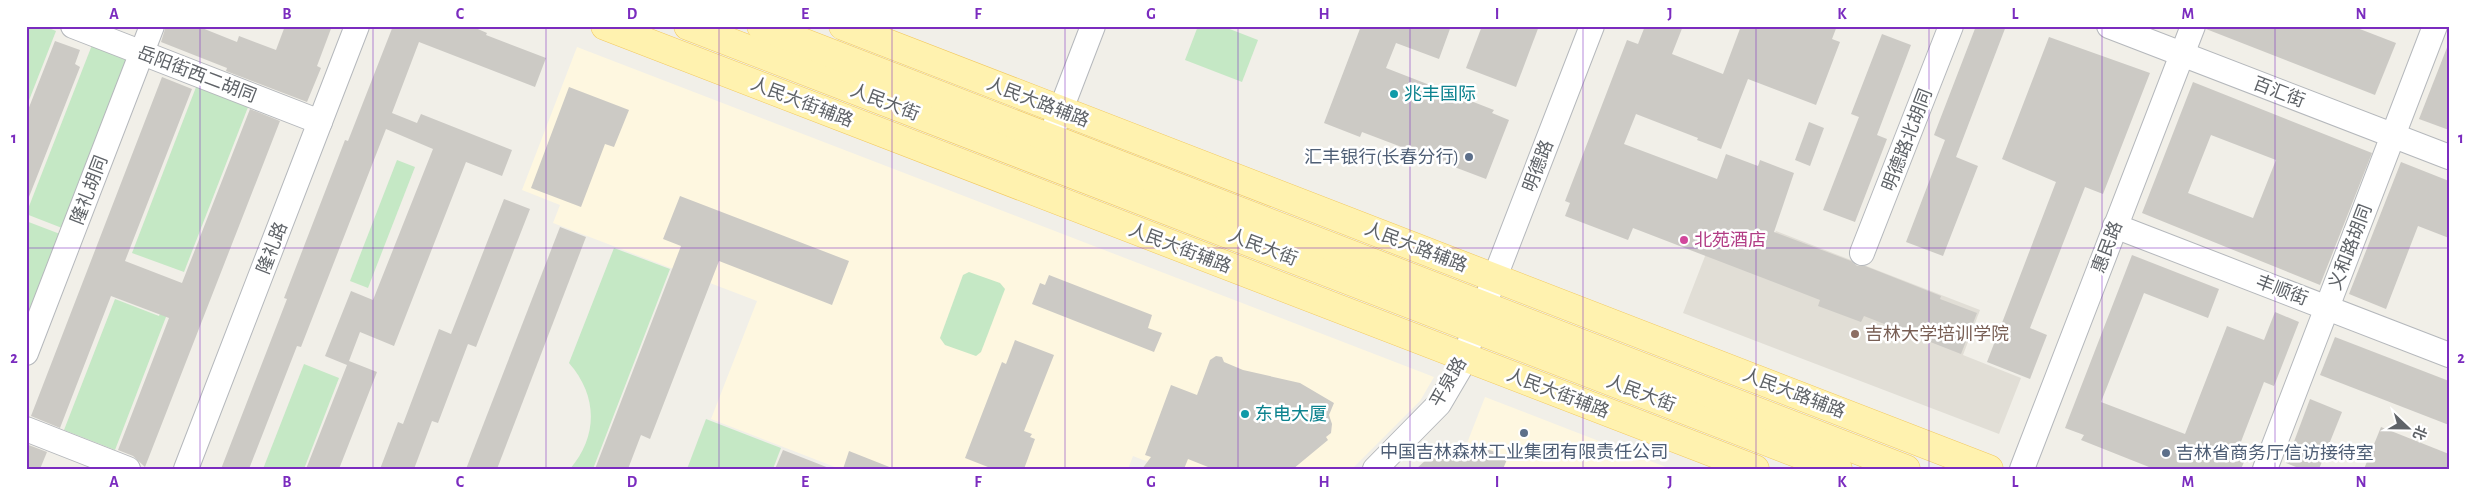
<svg xmlns="http://www.w3.org/2000/svg" width="2475" height="495" font-family="'Alegreya Sans','Noto Sans SC',sans-serif">
<style>
.commercial{fill:#fef7e0}
.education{fill:#e1ded6}
.green{fill:#c5e8c5}
.building{fill:#cccac5;fill-rule:evenodd}
.lines{fill:none;stroke-linecap:round;stroke-linejoin:round}
.minor-casing{stroke:#b5b8bc;stroke-width:26}
.major-casing{stroke:#f2c960;stroke-width:29}
.minor{stroke:#fff;stroke-width:24}
.major{stroke:#fff2af;stroke-width:28}
.grid{fill:none;stroke:#7b2cbf;stroke-width:1;stroke-opacity:0.55}
.culture-dot{fill:#0f9aa8;stroke:#fff;stroke-width:2}
.service-dot{fill:#5c6f8a;stroke:#fff;stroke-width:2}
.hotel-dot{fill:#d1479c;stroke:#fff;stroke-width:2}
.education-dot{fill:#8d6e63;stroke:#fff;stroke-width:2}
.labels{text-anchor:middle;stroke-width:5;stroke-linejoin:round;paint-order:stroke}
.street-label{font-size:18px;fill:#5f6368;stroke:#fff}
.culture-label{font-size:18px;fill:#0d838f;stroke:#fff;text-anchor:start}
.service-label{font-size:18px;fill:#4e5e75;stroke:#fff;text-anchor:end}
.hotel-label{font-size:18px;fill:#b23c85;stroke:#fff;text-anchor:start}
.education-label{font-size:18px;fill:#785e54;stroke:#fff;text-anchor:start}
.neatline{fill:none;stroke:#7b2cbf;stroke-width:2}
.grid-label{font-size:16px;text-anchor:middle;font-weight:bold;fill:#7b2cbf}
</style>
<rect width="100%" height="100%" fill="#f1efe8"/>
<g class="commercial">
<path d="M577,47L1434,377L1420,401L1352,469H1166L1133,456L1128,469H840L711,419L757,301L553,223L560,205L522,190Z"/>
<path d="M1485,397L1671,469H1457Z"/>
</g>
<path class="education" d="M1721,215L1774,235L1776,231L1980,310L1963,355L2021,378L1999,434L1683,313Z"/>
<g class="green">
<path d="M26,26H44L56,31L26,108Z"/>
<path d="M1198,26H1222L1258,40L1242,82L1185,60Z"/>
<path d="M92,45L127,59L62,228L26,214Z"/>
<path d="M198,82L250,102L184,272L132,253Z"/>
<path d="M397,160L415,167L368,288L350,281Z"/>
<path d="M26,221L60,234L26,320Z"/>
<path d="M614,248L670,269L593,469H570C598,436 598,396 569,363Z"/>
<path d="M969,272L1000,283L1005,289L981,352L976,356L945,345L940,338L963,275Z"/>
<path d="M173,280L179,283L115,450L64,430L115,299L159,316Z"/>
<path d="M304,364L339,378L304,469H263Z"/>
<path d="M706,419L781,448L773,469H687Z"/>
</g>
<g class="building">
<path d="M166,26H197L237,42L239,36L276,50L285,26H332L317,66L321,68L307,102L226,71L227,68L161,42Z"/>
<path d="M393,26H471L487,33L486,35L546,58L535,87L419,42L392,113L417,123L421,114L512,150L502,176L466,162L394,346L360,332L349,361L377,372L339,469H306L347,365L325,356L351,291L373,300L433,149L386,129L301,347L297,346L249,469H221L287,299L284,298L345,140L348,141Z"/>
<path d="M1361,26H1451L1439,59L1396,43L1386,68L1494,110L1492,113L1509,120L1486,179L1362,132L1360,137L1324,123Z"/>
<path d="M1482,26H1539L1516,87L1466,68Z"/>
<path d="M1645,26H1683L1672,54L1723,74L1741,26H1837L1832,39L1840,42L1816,105L1748,79L1721,149L1697,140L1698,138L1636,114L1624,144L1717,179L1726,154L1758,166L1760,160L1794,173L1774,232L1851,261L1857,266H1865L1941,296L1940,299L1977,313L1961,354L1864,316L1861,322L1818,306L1820,300L1633,228L1628,240L1565,216L1570,203L1565,201L1627,40L1638,44Z"/>
<path d="M1976,26H2006L1956,157L1978,166L1943,256L1906,242L1945,140L1934,135Z"/>
<path d="M2206,26H2352L2396,43L2375,95L2206,29Z"/>
<path d="M1882,34L1911,45L1877,135L1887,139L1855,222L1823,210L1859,117L1851,114Z"/>
<path d="M2049,37L2150,73L2103,194L2085,187L2030,328L2047,335L2030,379L1987,362L2056,182L2002,159Z"/>
<path d="M55,41L80,50L75,64L80,67L27,202L26,115Z"/>
<path d="M2448,45L2449,46V130L2419,119Z"/>
<path d="M162,77L192,89L125,261L182,283L250,109L280,121L145,467L133,456L118,450L169,318L111,296L60,428L31,416Z"/>
<path d="M2193,82L2372,153L2320,285L2142,213ZM2211,135L2276,160L2253,218L2188,193Z"/>
<path d="M569,87L629,110L614,147L605,144L581,207L531,188Z"/>
<path d="M1809,122L1824,128L1810,166L1795,160Z"/>
<path d="M2401,162L2449,181V238L2418,226L2386,309L2349,294Z"/>
<path d="M680,196L849,261L832,305L719,261L650,439L641,435L628,469H595L681,246L663,239Z"/>
<path d="M504,199L530,209L476,347L468,344L438,423L432,421L414,469H380L398,422L403,424L439,329L451,334Z"/>
<path d="M560,227L586,237L497,469H466Z"/>
<path d="M2132,255L2219,289L2208,318L2144,293L2101,402L2185,434L2227,326L2264,340L2275,312L2299,322L2274,386L2264,382L2237,452L2247,455L2241,469H2154L2081,440L2084,435L2065,428Z"/>
<path d="M1049,275L1152,315L1148,328L1162,333L1154,352L1032,304L1040,283L1045,285Z"/>
<path d="M2335,337L2449,381V425L2320,375Z"/>
<path d="M1015,340L1054,355L1024,431L1032,434L1030,437L1035,439L1024,469H993L965,458L1002,362L1006,364Z"/>
<path d="M1216,356L1222,357L1224,362L1243,370L1300,383L1334,403L1329,415L1332,424L1331,433L1326,437L1328,440L1293,469H1213L1188,459L1184,469H1142L1151,457L1145,455L1171,385L1197,395L1210,360Z"/>
<path d="M2310,399L2342,412L2319,469H2301L2286,463Z"/>
<path d="M2381,427L2449,454V469H2364Z"/>
<path d="M26,444L47,452L40,469H26Z"/>
<path d="M1454,444H1474L1508,457L1503,469H1416L1437,450Z"/>
<path d="M783,450L829,468V469H775Z"/>
<path d="M849,451L892,468V469H843Z"/>
</g>
<g class="lines">
<g class="minor-casing">
<g id="minor">
<path d="M73,26L320,122"/>
<path d="M2109,26L2449,157"/>
<path d="M1050,138L1093,26"/>
<path d="M2115,226L2449,355"/>
<path d="M1862,253L1951,26"/>
<path d="M26,353L152,26"/>
<path d="M26,429L128,469"/>
<path d="M186,469L357,26"/>
<path d="M1375,469L1439,404L1459,370L1592,26"/>
<path d="M2022,469L2193,26"/>
<path d="M2265,469L2435,26"/>
</g>
</g>
<g class="major-casing">
<g id="major">
<path d="M605,26L1755,469"/>
<path d="M688,26L1838,469"/>
<path d="M761,26L1906,469"/>
<path d="M843,26L1989,469"/>
</g>
</g>
<use href="#minor" class="minor"/>
<use href="#major" class="major"/>
</g>
<path class="grid" d="M200,26V469M373,26V469M546,26V469M719,26V469M892,26V469M1065,26V469M1238,26V469M1410,26V469M1583,26V469M1756,26V469M1929,26V469M2102,26V469M2275,26V469M26,248H2449"/>
<g class="culture-dot">
<circle cx="1394" cy="94" r="5"/>
<circle cx="1245" cy="414" r="5"/>
</g>
<g class="service-dot">
<circle cx="1469" cy="157" r="5"/>
<circle cx="1524" cy="433" r="5"/>
<circle cx="2166" cy="453" r="5"/>
</g>
<circle class="hotel-dot" cx="1684" cy="240" r="5"/>
<circle class="education-dot" cx="1855" cy="334" r="5"/>
<g class="labels">
<g class="street-label">
<text transform="translate(197 74) rotate(21)" y="6">岳阳街西二胡同</text>
<text transform="translate(2279 92) rotate(21)" y="6">百汇街</text>
<text transform="translate(802 102) rotate(21)" y="6">人民大街辅路</text>
<text transform="translate(885 102) rotate(21)" y="6">人民大街</text>
<text transform="translate(1038 102) rotate(21)" y="6">人民大路辅路</text>
<text transform="translate(1907 140) rotate(-69)" y="6">明德路北胡同</text>
<text transform="translate(1538 166) rotate(-69)" y="6">明德路</text>
<text transform="translate(89 190) rotate(-69)" y="6">隆礼胡同</text>
<text transform="translate(1263 247) rotate(21)" y="6">人民大街</text>
<text transform="translate(1416 247) rotate(21)" y="6">人民大路辅路</text>
<text transform="translate(2107 247) rotate(-69)" y="6">惠民路</text>
<text transform="translate(2350 247) rotate(-69)" y="6">义和路胡同</text>
<text transform="translate(272 248) rotate(-69)" y="6">隆礼路</text>
<text transform="translate(1180 248) rotate(21)" y="6">人民大街辅路</text>
<text transform="translate(2282 290) rotate(21)" y="6">丰顺街</text>
<text transform="translate(1448 382) rotate(-60)" y="6">平泉路</text>
<text transform="translate(1558 393) rotate(21)" y="6">人民大街辅路</text>
<text transform="translate(1641 393) rotate(21)" y="6">人民大街</text>
<text transform="translate(1794 393) rotate(21)" y="6">人民大路辅路</text>
</g>
<g class="culture-label">
<text x="1404" y="100">兆丰国际</text>
<text x="1255" y="420">东电大厦</text>
</g>
<g class="service-label">
<text x="1459" y="163">汇丰银行(长春分行)</text>
<text x="1524" y="458" text-anchor="middle">中国吉林森林工业集团有限责任公司</text>
<text x="2176" y="459" text-anchor="start">吉林省商务厅信访接待室</text>
</g>
<g class="hotel-label">
<text x="1694" y="246">北苑酒店</text>
</g>
<g class="education-label">
<text x="1865" y="340">吉林大学培训学院</text>
</g>
</g>
<rect width="2475" height="495" fill="none" stroke="#ffffff" stroke-width="55"/>
<g transform="translate(2408 428) rotate(112)" stroke="#ffffff" stroke-width="4" paint-order="stroke">
<path d="M0-4L9 19L0 12L-9 19Z" fill="#5f6368"/>
<text y="-8" font-size="14" font-weight="bold" text-anchor="middle" fill="#5f6368">北</text>
</g>
<rect x="28" y="28" width="2420" height="440" class="neatline"/>
<g class="grid-label">
<text x="114" y="19">A</text>
<text x="287" y="19">B</text>
<text x="460" y="19">C</text>
<text x="632" y="19">D</text>
<text x="805" y="19">E</text>
<text x="978" y="19">F</text>
<text x="1151" y="19">G</text>
<text x="1324" y="19">H</text>
<text x="1497" y="19">I</text>
<text x="1670" y="19">J</text>
<text x="1842" y="19">K</text>
<text x="2015" y="19">L</text>
<text x="2188" y="19">M</text>
<text x="2361" y="19">N</text>
<text x="14" y="143">1</text>
<text x="2461" y="143">1</text>
<text x="14" y="363">2</text>
<text x="2461" y="363">2</text>
<text x="114" y="487">A</text>
<text x="287" y="487">B</text>
<text x="460" y="487">C</text>
<text x="632" y="487">D</text>
<text x="805" y="487">E</text>
<text x="978" y="487">F</text>
<text x="1151" y="487">G</text>
<text x="1324" y="487">H</text>
<text x="1497" y="487">I</text>
<text x="1670" y="487">J</text>
<text x="1842" y="487">K</text>
<text x="2015" y="487">L</text>
<text x="2188" y="487">M</text>
<text x="2361" y="487">N</text>
</g>
</svg>
